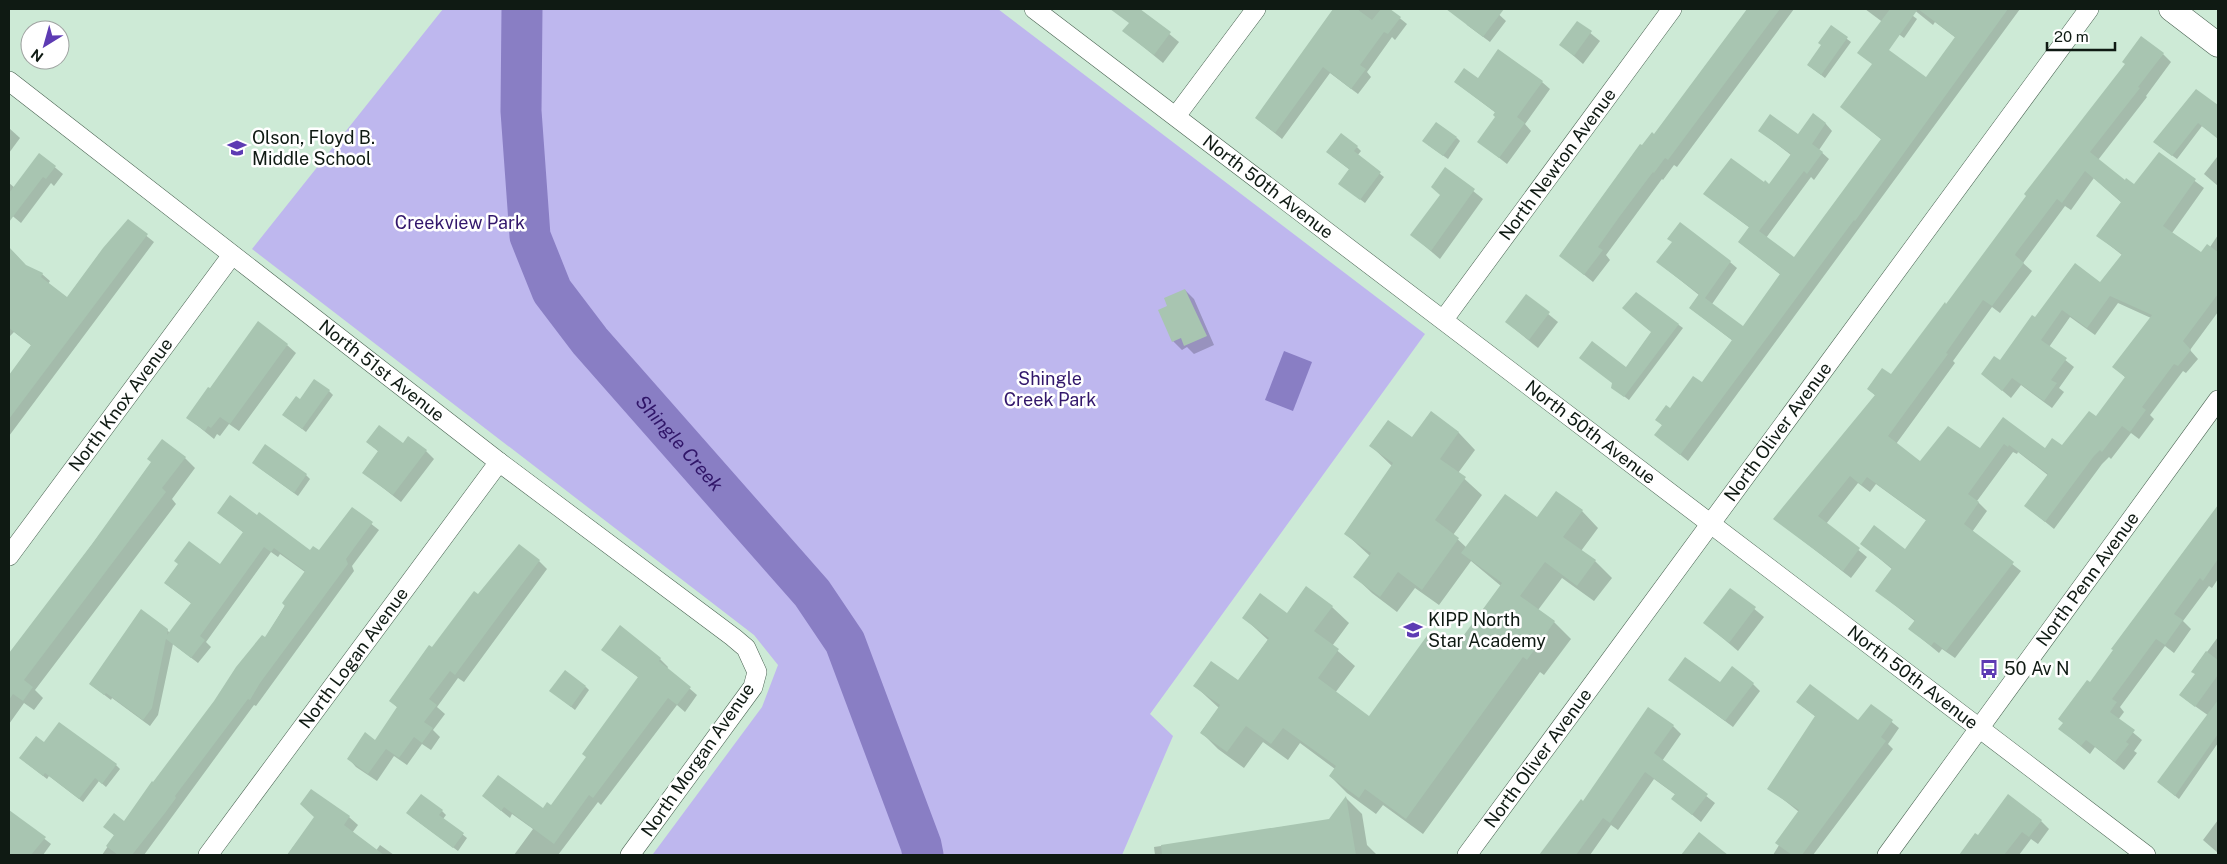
<svg xmlns="http://www.w3.org/2000/svg" width="2227" height="864" font-family="'Public Sans',sans-serif">
<style>
.green{fill:#beb7ee}
.water{fill:#897ec4}
.shadow{fill:#0003;fill-rule:evenodd}
.lines{fill:none;stroke-linecap:round;stroke-linejoin:round}
.river{stroke:#897ec4;stroke-width:41}
.building{fill:#a8c5b1;fill-rule:evenodd}
.minor-casing{stroke:#4a6352;stroke-width:20}
.tertiary-casing{stroke:#4a6352;stroke-width:25}
.minor{stroke:#fff;stroke-width:19}
.tertiary{stroke:#fff;stroke-width:24}
.labels{text-anchor:middle;stroke-width:5;stroke-linejoin:round;paint-order:stroke}
.poi-label{font-size:18px;fill:#0f1a13;stroke:#fff;text-anchor:start}
.street-label{font-size:18px;fill:#0f1a13;stroke:#fff}
.park-label{font-size:18px;fill:#32176b;stroke:#fff}
.water-label{font-size:19px;font-style:italic;fill:#301568;stroke:#fff}
</style>
<rect width="100%" height="100%" fill="#cdead6"/>
<path class="green" d="M443,9H998L1425,334L1150,714L1173,736L1122,855L653,854L762,707L778,665L754,635L252,249Z"/>
<path class="water" d="M1284,351L1312,362L1293,411L1265,400Z"/>
<g class="shadow">
<path d="M1334,9H1392L1391,11L1407,24L1395,40L1392,37L1367,72L1371,77L1358,94L1330,73L1282,139L1256,118Z"/>
<path d="M1454,9H1493L1506,21L1490,42L1467,25L1463,15Z"/>
<path d="M1749,9H1794L1677,167L1674,165L1663,180L1662,179L1606,255L1610,260L1593,282L1561,256L1642,147L1655,135L1680,102Z"/>
<path d="M1865,9H1904L1917,19L1904,38Z"/>
<path d="M1913,9H2020L1688,461L1656,435L1663,426L1657,420L1702,384L1733,341L1690,308L1699,295L1665,268L1730,262L1737,268L1712,304L1743,328L1781,275L1739,242L1750,228L1705,194L1764,184L1769,186L1791,155L1760,131L1798,136L1813,115L1826,124L1832,131L1819,150L1829,159L1814,180L1811,177L1766,238L1794,259L1882,140L1842,107L1920,89L1956,38L1935,22L1933,25Z"/>
<path d="M1140,10L1179,42L1163,63L1124,31Z"/>
<path d="M1578,23L1600,41L1583,64L1561,45Z"/>
<path d="M1831,27L1851,42L1825,78L1808,65L1822,45Z"/>
<path d="M2163,54L2171,62L2146,96L2147,97L2098,160L2125,181L2134,186L2159,154L2204,188L2172,233L2201,254L2210,247L2218,235V312L2190,350L2198,359L2186,373L2183,371L2150,415L2154,419L2139,439L2131,433L2111,459L2109,457L2102,464L2054,529L2026,506L2049,476L2018,452L2017,454L2013,452L1977,501L1987,511L1972,532L2021,571L1955,658L1942,649L1939,653L1910,629L1916,622L1877,591L1893,570L1862,544L1906,550L1927,521L1876,484L1870,492L1858,483L1826,524L1867,557L1851,578L1775,519L1876,396L1868,389L1892,376L1946,305ZM2094,178L2122,203L2098,236L2122,255L2101,284L2035,319L2000,362L1983,374L2011,398L2021,385L2052,408L2064,392L2059,388L2074,367L2049,347L2070,317L2095,335L2118,303L2151,318L2114,367L2126,378L2096,418L2063,447L2045,450L2003,419L1980,450L1921,463L1896,444L1955,363L1953,361L1992,307L2000,313L2032,271L2023,263L2065,206L2071,210Z"/>
<path d="M1478,80L1542,82L1550,89L1525,124L1531,131L1507,164L1479,142L1497,117L1496,113L1455,82Z"/>
<path d="M2214,109L2218,112V138L2202,126L2177,159L2159,146Z"/>
<path d="M9,128L20,138L9,153Z"/>
<path d="M1457,138L1460,141L1448,159L1428,145Z"/>
<path d="M1357,147L1361,151L1357,156L1384,177L1365,203L1344,187L1350,170L1332,156Z"/>
<path d="M40,155L63,174L54,186L51,183L21,223L9,213V183L15,188Z"/>
<path d="M2217,157L2218,158V186L2204,174Z"/>
<path d="M1446,169L1483,199L1440,259L1412,235L1441,196Z"/>
<path d="M128,221L154,242L9,436V377L32,346L14,332L9,337V248L26,266L42,274L50,281L48,284L67,299Z"/>
<path d="M1185,290L1194,299L1214,345L1194,354L1187,347L1182,350L1173,341L1169,307Z"/>
<path d="M1636,294L1683,328L1629,400L1617,391L1614,384L1653,332Z"/>
<path d="M1526,296L1558,322L1538,348L1506,322Z"/>
<path d="M287,345L296,353L239,431L229,424L220,436L217,434L214,439L188,418Z"/>
<path d="M329,391L333,395L306,432L288,418L300,400Z"/>
<path d="M1431,413L1459,433L1475,450L1458,473L1482,495L1453,535L1467,548L1537,519L1582,511L1598,528L1581,551L1595,561L1612,578L1594,601L1562,578L1538,610L1554,622L1571,639L1544,675L1540,672L1423,834L1383,805L1376,814L1347,793L1330,776L1335,769L1300,743L1288,760L1263,742L1244,768L1218,749L1201,732L1219,708L1195,686L1238,682L1268,640L1244,618L1287,614L1332,607L1349,623L1332,646L1355,666L1335,693L1369,718L1453,652L1501,586L1471,561L1439,605L1415,588L1397,612L1372,593L1355,577L1370,556L1346,534L1392,466L1371,446L1412,439Z"/>
<path d="M368,442L403,445L426,451L434,459L401,502L364,473L379,452Z"/>
<path d="M185,458L195,468L172,499L176,504L35,690L43,698L34,710L24,703L9,724V656L153,463Z"/>
<path d="M258,467L306,475L310,479L298,496Z"/>
<path d="M2218,506V579L2212,588L2209,586L2183,621L2191,629L2174,653L2165,646L2120,707L2124,712L2118,720L2142,740L2134,751L2137,753L2124,770L2095,747L2090,754L2060,729L2114,651L2113,649Z"/>
<path d="M352,509L379,530L352,566L354,571L256,706L254,705L144,855H102L115,836L105,827L125,822L265,639L305,572L280,554L278,557L271,552L206,642L211,647L198,663L173,644L158,715L150,726L112,698L111,700L90,684L167,630L170,633L192,604L165,583L220,566L244,533L218,512L310,552H320Z"/>
<path d="M539,561L547,569L464,682L458,678L437,707L445,714L433,730L440,737L431,750L422,744L407,765L394,756L377,781L356,767L348,758L376,741L398,708L391,701L479,596Z"/>
<path d="M1730,589L1764,617L1738,651L1705,623Z"/>
<path d="M620,627L660,659L668,667L667,669L697,695L685,712L677,705L601,805L598,802L558,855H514L533,829L512,814L510,818L483,796L543,810L551,807L587,758L639,678L603,650Z"/>
<path d="M2218,637V743L2179,799L2158,782L2209,716L2185,699L2196,675L2193,671Z"/>
<path d="M1670,680L1720,684H1753L1760,691L1733,727Z"/>
<path d="M586,687L589,690L575,710L551,691Z"/>
<path d="M1797,702L1859,722L1871,705L1899,728L1888,744L1893,749L1813,855H1773L1799,812L1769,788L1816,717Z"/>
<path d="M1673,726L1681,734L1662,761L1715,803L1701,822L1673,799L1676,795L1654,779L1618,830L1611,825L1590,855H1541L1559,830L1583,802Z"/>
<path d="M45,744L116,765L120,769L106,787L99,781L83,802L49,776L47,779L25,762Z"/>
<path d="M1346,798L1362,814L1367,845L1377,855H1273L1269,829L1330,820Z"/>
<path d="M9,811L51,844L43,855H9Z"/>
<path d="M442,811L446,815L443,819L467,838L458,851L412,817Z"/>
<path d="M316,817H349L358,825L352,833L361,842L352,855H287Z"/>
<path d="M2218,820V853L2203,840Z"/>
<path d="M2041,821L2049,829L2038,844L2031,839L2019,855H1964L1962,853L1978,837Z"/>
<path d="M1215,838L1232,855H1155L1154,847Z"/>
<path d="M380,845L394,855H373Z"/>
</g>
<g class="lines">
<path class="river" id="s1" d="M522,9L521,111L530,236L552,291L590,341L812,593L845,642L921,845L923,855"/>
</g>
<g class="building">
<path d="M1110,9H1140L1171,32L1154,55L1122,31L1129,23Z"/>
<path d="M1333,9H1357L1372,20L1381,9H1390L1401,17L1388,34L1384,32L1360,65L1366,69L1351,89L1323,67L1275,133L1255,118Z"/>
<path d="M1446,9H1504L1483,37Z"/>
<path d="M1747,9H1780L1668,160L1665,158L1654,173L1653,172L1620,216L1598,247L1603,250L1584,275L1559,256L1640,144L1642,145L1652,132L1654,134Z"/>
<path d="M1890,9H2008L1855,221L1854,220L1680,455L1654,435L1662,425L1655,420L1666,405L1670,408L1693,376L1702,382L1732,340L1689,308L1699,294L1656,262L1672,242L1667,239L1680,222L1731,261L1705,298L1743,326L1780,274L1738,242L1749,227L1703,194L1731,158L1764,182L1765,180L1769,184L1791,154L1758,131L1770,114L1798,134L1813,113L1826,123L1812,144L1823,152L1807,174L1804,171L1759,231L1794,257L1881,139L1840,107L1872,64L1857,53ZM1918,9L1955,37L1926,77L1889,50Z"/>
<path d="M1577,21L1592,31L1574,56L1559,45Z"/>
<path d="M1831,25L1848,37L1821,75L1807,65L1821,45L1818,43Z"/>
<path d="M2141,36L2164,53L2138,87L2140,88L2090,152L2125,180L2126,178L2134,184L2159,152L2196,179L2163,226L2201,252L2207,244L2218,252V294L2183,341L2191,350L2178,366L2174,364L2142,407L2146,410L2130,432L2122,426L2102,452L2100,450L2094,456L2045,522L2024,506L2048,474L2009,445L2008,447L2004,444L1968,494L1979,502L1964,524L2014,562L1946,651L1934,642L1931,646L1908,629L1915,620L1875,591L1892,568L1860,544L1874,525L1905,549L1926,520L1867,477L1861,485L1850,476L1818,516L1860,548L1843,571L1773,519L1875,395L1867,389L1882,368L1891,374L1945,302L1946,304L2026,196L2024,194L2125,64L2122,62ZM2085,171L2121,202L2096,236L2122,254L2100,282L2075,263L2035,317L2032,315L2000,360L1994,356L1981,374L2002,391L2012,378L2044,401L2057,383L2051,380L2067,358L2041,340L2062,310L2087,328L2110,296L2152,315L2112,367L2125,377L2096,416L2089,411L2062,445L2052,438L2045,448L2003,417L1980,448L1948,426L1920,461L1888,436L1948,354L1946,353L1983,300L1992,306L2024,263L2015,255L2016,253L2057,199L2062,203Z"/>
<path d="M1498,49L1543,81L1517,117L1525,123L1499,158L1477,142L1495,117L1493,115L1495,112L1454,82L1464,68L1478,78Z"/>
<path d="M2196,89L2218,105V139L2198,123L2172,156L2153,142Z"/>
<path d="M1436,122L1457,137L1443,156L1422,141Z"/>
<path d="M1341,133L1358,146L1354,151L1381,172L1360,200L1338,184L1349,169L1326,152Z"/>
<path d="M39,153L56,166L46,179L43,177L9,222V193Z"/>
<path d="M1445,167L1475,189L1431,251L1410,235L1440,195L1431,187Z"/>
<path d="M128,219L148,234L9,419V375L31,345L9,328V247L26,265L43,273L41,277L67,297L103,248Z"/>
<path d="M1185,289L1207,336L1184,346L1181,338L1172,342L1158,310L1167,306L1164,298Z"/>
<path d="M1636,292L1679,324L1624,397L1611,388L1612,383L1579,358L1592,341L1626,367L1651,332L1622,308Z"/>
<path d="M1526,294L1550,312L1529,340L1505,322Z"/>
<path d="M258,321L288,344L230,424L220,417L211,428L208,426L205,431L186,418L208,387L210,388Z"/>
<path d="M314,379L330,390L302,429L282,415L296,396L300,399Z"/>
<path d="M1431,411L1459,432L1440,459L1466,477L1435,520L1459,538L1422,590L1398,572L1380,597L1353,577L1371,553L1344,534L1393,463L1369,446L1388,420L1412,437Z"/>
<path d="M379,425L403,443L408,436L427,450L393,495L362,473L378,451L366,442Z"/>
<path d="M162,439L186,457L162,488L166,492L24,680L33,687L23,701L13,694L9,700V653L92,544L151,462L147,459Z"/>
<path d="M265,444L307,474L294,493L252,463Z"/>
<path d="M1556,491L1583,510L1563,537L1596,560L1577,586L1545,562L1520,596L1555,621L1527,660L1523,657L1406,819L1365,789L1359,798L1329,776L1336,766L1283,728L1271,744L1246,726L1227,752L1200,733L1220,705L1193,686L1211,661L1238,680L1269,638L1242,618L1260,593L1287,613L1306,586L1333,606L1314,631L1339,649L1318,678L1369,716L1429,633L1453,650L1502,583L1461,553L1505,494L1537,517Z"/>
<path d="M230,495L257,515L259,512L310,550L313,546L319,550L352,507L373,522L346,559L348,564L260,683L250,700L248,699L175,796L176,798L165,813L132,855H118L106,846L114,835L103,827L114,813L124,821L152,781L153,782L214,701L236,667L262,635L265,637L285,606L282,603L305,571L274,548L271,552L264,547L200,636L205,640L191,658L166,639L152,708L143,720L106,693L104,695L89,684L141,609L168,629L167,635L191,603L164,583L178,564L174,561L189,541L220,564L243,532L217,513Z"/>
<path d="M2218,505V559L2203,581L2200,578L2174,614L2183,620L2165,645L2156,639L2112,699L2117,702L2110,712L2135,730L2126,742L2129,744L2115,762L2086,740L2081,746L2058,729L2063,723L2058,719L2087,680L2090,682L2113,650L2111,649Z"/>
<path d="M519,544L540,560L455,675L450,671L429,699L437,705L424,722L433,728L422,743L414,737L399,758L386,749L368,774L347,759L365,732L375,740L397,707L389,701L429,645L432,647L474,591L478,594Z"/>
<path d="M1730,588L1756,607L1729,643L1703,623Z"/>
<path d="M620,625L661,658L659,661L691,687L677,705L668,698L593,798L589,795L554,844L504,807L501,811L482,796L498,775L543,808L547,802L551,805L586,757L582,754L638,677L601,650Z"/>
<path d="M2206,651L2218,660V675L2195,707L2179,695L2195,674L2191,672Z"/>
<path d="M1685,657L1720,682L1732,666L1754,683L1725,721L1668,680Z"/>
<path d="M565,670L586,686L571,707L549,691Z"/>
<path d="M1810,684L1858,720L1871,704L1893,720L1881,737L1886,741L1802,855H1792L1775,843L1799,810L1767,789L1815,716L1796,702Z"/>
<path d="M2218,700V734L2175,796L2157,782Z"/>
<path d="M1648,707L1674,725L1654,753L1708,794L1692,815L1671,799L1675,794L1645,772L1610,823L1603,818L1576,855H1539L1581,799L1583,801Z"/>
<path d="M59,722L117,764L102,784L95,778L79,799L45,773L43,776L19,758L36,736L44,742Z"/>
<path d="M311,789L350,816L344,825L384,855H287L314,817L300,804Z"/>
<path d="M421,794L443,810L439,815L464,833L453,848L406,813Z"/>
<path d="M2008,794L2042,820L2029,837L2022,832L2004,855H1959L1975,833L1978,835Z"/>
<path d="M1346,796L1356,855H1162L1161,845L1329,819Z"/>
<path d="M9,810L46,837L31,855H9Z"/>
<path d="M1699,832L1728,855H1681Z"/>
</g>
<g class="lines">
<g class="minor-casing">
<g id="minor">
<path id="s2" d="M1034,9L2146,855"/>
<path id="s3" d="M9,81L499,462L733,637L746,648L757,672L753,687L630,855"/>
<path d="M1176,116L1256,9"/>
<path id="s4" d="M1444,319L1672,9"/>
<path id="s5" d="M9,556L232,255"/>
<path id="s6" d="M208,855L499,462"/>
<path id="s7" d="M1467,855L2089,9"/>
<path id="s8" d="M1887,855L2218,400"/>
</g>
</g>
<g class="tertiary-casing">
<path id="tertiary" d="M2171,9L2218,45"/>
</g>
<use href="#minor" class="minor"/>
<use href="#tertiary" class="tertiary"/>
</g>
<defs>
<g id="school-bare" transform="scale(1.5)"><path d="M0-5L7-2L0 1L-7-2ZM-4 1L0 2.5L4 1V4Q0 6-4 4Z" fill="#5d3bb3" stroke="#fff" stroke-width="2.5" paint-order="stroke"/></g>
<g id="bus-bare" transform="scale(1.5)"><path d="M-5-6H5V4H4V6H2V4H-2V6H-4V4H-5ZM-3.5-4V0h7V-4ZM-3.5 1.2v1.5H-2V1.2ZM2 1.2v1.5H3.5V1.2Z" fill="#5d3bb3" stroke="#fff" stroke-width="2.5" paint-order="stroke"/></g>
</defs>
<g fill-rule="evenodd">
<use href="#school-bare" x="237" y="148"/>
<use href="#school-bare" x="1413" y="630"/>
<use href="#bus-bare" x="1989" y="669"/>
</g>
<g class="labels">
<g class="poi-label">
<text x="252" y="144">Olson, Floyd B.<tspan x="252" dy="21">Middle School</tspan></text>
<text x="1428" y="626">KIPP North<tspan x="1428" dy="21">Star Academy</tspan></text>
<text x="2004" y="675">50 Av N</text>
</g>
<g class="street-label">
<text dy="6" stroke="none"><textPath href="#s4" startOffset="192">North Newton Avenue</textPath></text>
<text dy="6" stroke="none"><textPath href="#s2" startOffset="294">North 50th Avenue</textPath></text>
<text dy="6" stroke="none"><textPath href="#s3" startOffset="472">North 51st Avenue</textPath></text>
<text dy="6" stroke="none"><textPath href="#s5" startOffset="188">North Knox Avenue</textPath></text>
<text dy="6" stroke="none"><textPath href="#s2" startOffset="699">North 50th Avenue</textPath></text>
<text dy="6" stroke="none"><textPath href="#s7" startOffset="525">North Oliver Avenue</textPath></text>
<text dy="6" stroke="none"><textPath href="#s8" startOffset="341">North Penn Avenue</textPath></text>
<text dy="6" stroke="none"><textPath href="#s6" startOffset="245">North Logan Avenue</textPath></text>
<text dy="6" stroke="none"><textPath href="#s2" startOffset="1104">North 50th Avenue</textPath></text>
<text dy="6" stroke="none"><textPath href="#s7" startOffset="120">North Oliver Avenue</textPath></text>
<text transform="translate(698 760) rotate(-55)" y="6">North Morgan Avenue</text>
</g>
<g class="park-label">
<text x="460" y="229">Creekview Park</text>
<text x="1050" y="385">Shingle<tspan x="1050" dy="21">Creek Park</tspan></text>
</g>
<g class="water-label">
<text dy="7" stroke="none"><textPath href="#s1" startOffset="485">Shingle Creek</textPath></text>
</g>
</g>
<rect width="2227" height="864" fill="none" stroke="#0f1a13" stroke-width="20"/>
<g transform="translate(45 45) rotate(217)"><circle r="24" fill="#ffffff" stroke="#9fa3a1"/>
<path d="M0-4L9 19L0 12L-9 19Z" fill="#5d3bb3"/>
<text y="-8" font-size="14" font-weight="bold" text-anchor="middle" fill="#0f1a13">N</text>
</g>
<path d="M2047 42v8h68v-8" fill="none" stroke="#0f1a13" stroke-width="2.5"/>
<text x="2054" y="42" font-size="15" fill="#0f1a13" stroke="#ffffff" stroke-width="4" paint-order="stroke">20 m</text>
</svg>
